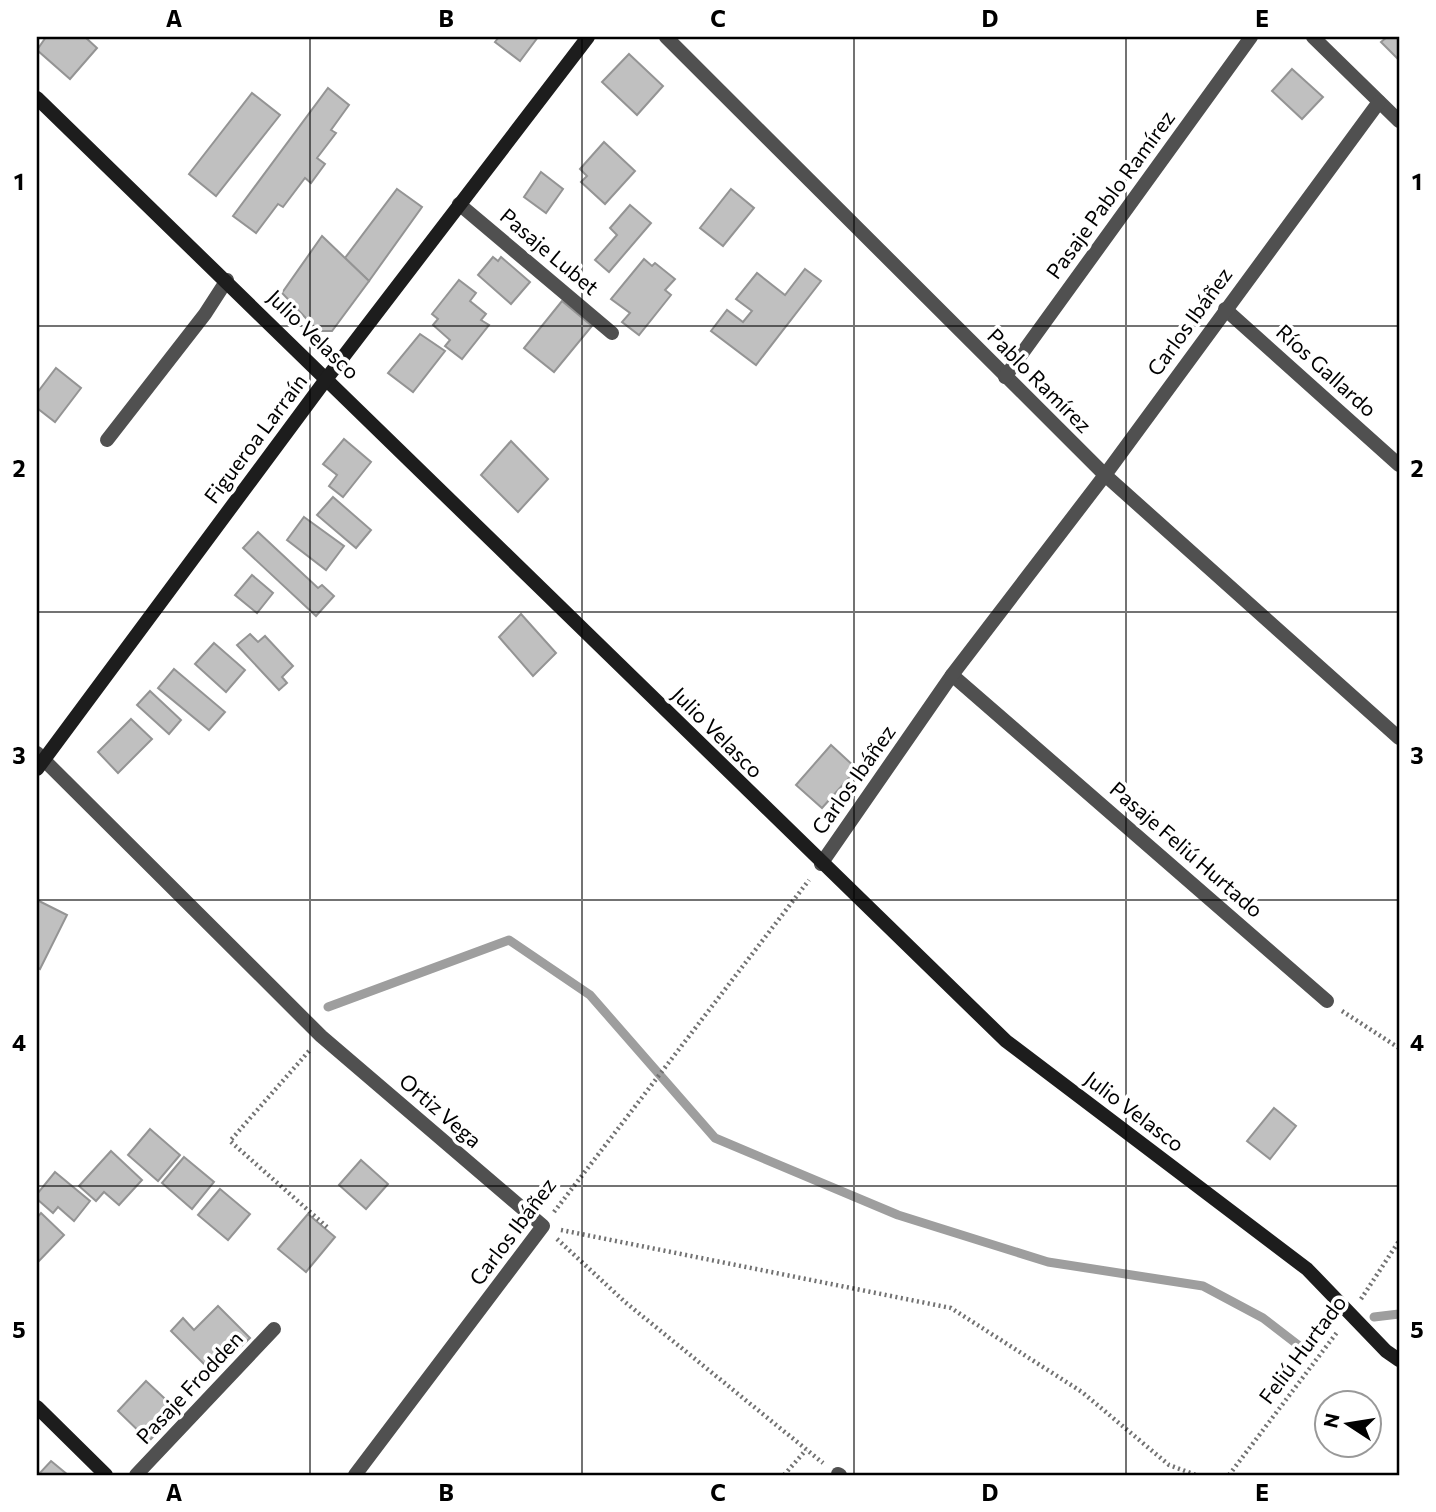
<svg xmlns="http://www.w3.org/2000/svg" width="1436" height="1512" font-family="Commissioner,sans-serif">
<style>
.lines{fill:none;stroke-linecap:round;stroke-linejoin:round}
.stream{stroke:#9e9e9e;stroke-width:9}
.building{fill:#c0c0c0;stroke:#949494;stroke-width:2}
.path{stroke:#727272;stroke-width:4.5;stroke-dasharray:2 3.5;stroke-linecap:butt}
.lane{stroke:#505050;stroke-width:14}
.street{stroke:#505050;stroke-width:14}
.secondary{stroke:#1d1d1d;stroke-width:14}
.grid{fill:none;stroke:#000;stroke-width:2;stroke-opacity:0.55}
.labels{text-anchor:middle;stroke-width:7;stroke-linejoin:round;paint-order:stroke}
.street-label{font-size:21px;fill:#000;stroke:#fff}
.neatline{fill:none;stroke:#000;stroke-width:2.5}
.grid-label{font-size:23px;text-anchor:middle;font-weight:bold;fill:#000}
</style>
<rect width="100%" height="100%" fill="#fff"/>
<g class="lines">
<g class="stream">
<path d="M328,1007L509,940L590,995L715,1138L898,1215L1048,1262L1203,1286L1263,1318L1302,1348"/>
<path d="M1374,1317L1399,1314"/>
</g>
</g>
<g class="building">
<path d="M46,37H85L97,48L70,79L37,50Z"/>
<path d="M499,37H538L520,61L495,42Z"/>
<path d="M1387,37H1399V60L1381,42Z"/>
<path d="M629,54L663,86L637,115L602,82Z"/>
<path d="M1292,69L1323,97L1302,119L1272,91Z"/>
<path d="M328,88L349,105L331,130L336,133L317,158L325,164L311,183L305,178L283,207L278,204L256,233L233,216Z"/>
<path d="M252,93L280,115L216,196L189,174Z"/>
<path d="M604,142L635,171L605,204L581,182L587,176L580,169Z"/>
<path d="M541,172L563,189L546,213L524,197Z"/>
<path d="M397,189L422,207L369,281L345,258Z"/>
<path d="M731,189L754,208L723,246L700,228Z"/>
<path d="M630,205L651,223L609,272L595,260L617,235L610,228Z"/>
<path d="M322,236L369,281L332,331H318L282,293Z"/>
<path d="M493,257L498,261L501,257L530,282L511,304L478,275Z"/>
<path d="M644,259L652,266L655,263L675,279L665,290L671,295L639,335L622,322L630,313L611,299Z"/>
<path d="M805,269L821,281L756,365L711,331L727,310L743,322L752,311L736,299L757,273L785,295Z"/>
<path d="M459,280L476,293L470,301L486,314L481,320L489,325L462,359L445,346L450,340L433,325L438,319L432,314Z"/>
<path d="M562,301L592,326L554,372L524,348Z"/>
<path d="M420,334L445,351L413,392L388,373Z"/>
<path d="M56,368L81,388L55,422L37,408V393Z"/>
<path d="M344,439L371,462L343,497L329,486L337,475L323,464Z"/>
<path d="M511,441L548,479L518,512L481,475Z"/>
<path d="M333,497L371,530L356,548L317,515Z"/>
<path d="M304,517L344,546L326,570L287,540Z"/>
<path d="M258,532L318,588L322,585L334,596L316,616L243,548Z"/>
<path d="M252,575L273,593L257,613L235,595Z"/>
<path d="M521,614L556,653L533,676L499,637Z"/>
<path d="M250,634L258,642L265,636L293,666L282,677L287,683L279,690L237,645Z"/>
<path d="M214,643L245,670L226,692L195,664Z"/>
<path d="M174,669L225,712L209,730L158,688Z"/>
<path d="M150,691L181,720L169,734L137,705Z"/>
<path d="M131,719L152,739L118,773L98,752Z"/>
<path d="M831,745L857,769L822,808L796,785Z"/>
<path d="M37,900L67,915L40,969L37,967Z"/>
<path d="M1274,1108L1296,1126L1270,1159L1247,1141Z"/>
<path d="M150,1129L180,1155L158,1181L128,1155Z"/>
<path d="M111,1151L142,1180L119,1205L104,1192L96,1201L79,1186Z"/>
<path d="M184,1157L214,1182L192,1209L162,1183Z"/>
<path d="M361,1160L388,1184L366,1209L339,1185Z"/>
<path d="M55,1172L90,1201L74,1221L58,1207L53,1213L37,1199V1194Z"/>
<path d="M220,1189L250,1214L228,1240L198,1215Z"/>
<path d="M41,1213L64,1235L37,1263V1218Z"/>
<path d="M308,1214L335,1237L306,1272L278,1249Z"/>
<path d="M218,1306L250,1338L213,1373L171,1331L183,1318L194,1330Z"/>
<path d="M146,1381L178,1411L149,1441L118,1411Z"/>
<path d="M51,1461L68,1475H38Z"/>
</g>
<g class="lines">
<g class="path">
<path d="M1342,1011L1399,1048"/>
<path d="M309,1051L230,1141L327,1227"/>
<path d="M554,1212L809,880"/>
<path d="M561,1230L951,1308L1082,1392L1169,1465L1196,1475"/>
<path d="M557,1239L625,1302L823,1463"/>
<path d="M1361,1299L1399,1241"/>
<path d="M784,1475L806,1450"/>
<path d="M1229,1475L1338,1331"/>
</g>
<path class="lane" d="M107,440L205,314L227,280"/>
<g class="street">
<path d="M666,37L1105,475L1399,738"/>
<path d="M1313,37L1399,121"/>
<path d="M459,204L612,333"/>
<path d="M1225,309L1399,465"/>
<path d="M1005,377L1251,37"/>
<path d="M952,675L1327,1001"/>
<path d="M37,753L321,1036L543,1226L355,1475"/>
<path d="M821,864L952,675L1105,475L1379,102"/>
<path d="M838,1474L840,1475"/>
<path d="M136,1475L274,1329"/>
</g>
<g class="secondary">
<path d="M37,98L1006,1041L1307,1269L1386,1351L1399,1360"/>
<path d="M37,769L327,378L588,37"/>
<path d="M37,1407L106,1475"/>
</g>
</g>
<path class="grid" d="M310,37V1475M582,37V1475M854,37V1475M1126,37V1475M37,326H1399M37,612H1399M37,900H1399M37,1186H1399"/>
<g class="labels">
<g class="street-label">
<text transform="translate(1111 195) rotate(-54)" y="7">Pasaje Pablo Ramírez</text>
<text transform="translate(549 252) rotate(40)" y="7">Pasaje Lubet</text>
<text transform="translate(1190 322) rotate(-54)" y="7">Carlos Ibáñez</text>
<text transform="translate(313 335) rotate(44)" y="7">Julio Velasco</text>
<text transform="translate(1326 371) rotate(42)" y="7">Ríos Gallardo</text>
<text transform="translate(1039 381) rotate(45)" y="7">Pablo Ramírez</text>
<text transform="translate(256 439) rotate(-53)" y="7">Figueroa Larraín</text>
<text transform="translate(717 733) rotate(45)" y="7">Julio Velasco</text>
<text transform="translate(854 780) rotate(-55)" y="7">Carlos Ibáñez</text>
<text transform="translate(1186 850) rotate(41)" y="7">Pasaje Feliú Hurtado</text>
<text transform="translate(440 1111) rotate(41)" y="7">Ortiz Vega</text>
<text transform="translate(1134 1112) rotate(37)" y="7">Julio Velasco</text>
<text transform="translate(513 1232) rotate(-53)" y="7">Carlos Ibáñez</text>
<text transform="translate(1303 1350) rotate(-53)" y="7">Feliú Hurtado</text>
<text transform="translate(190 1388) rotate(-47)" y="7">Pasaje Frodden</text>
</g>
</g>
<rect width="1436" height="1512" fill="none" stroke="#ffffff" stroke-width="77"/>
<g transform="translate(1348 1424) rotate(282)"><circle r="33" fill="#ffffff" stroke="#999999" stroke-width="2"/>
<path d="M0-5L12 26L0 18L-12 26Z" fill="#000000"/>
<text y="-10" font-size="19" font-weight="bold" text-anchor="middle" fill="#000000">N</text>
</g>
<rect x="38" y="38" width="1360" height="1436" class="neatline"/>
<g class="grid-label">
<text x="174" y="27">A</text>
<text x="446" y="27">B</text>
<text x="718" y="27">C</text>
<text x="990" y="27">D</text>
<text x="1262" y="27">E</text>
<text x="19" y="190">1</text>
<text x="1417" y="190">1</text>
<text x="19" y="477">2</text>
<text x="1417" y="477">2</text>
<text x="19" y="764">3</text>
<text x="1417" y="764">3</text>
<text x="19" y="1051">4</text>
<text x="1417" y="1051">4</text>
<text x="19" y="1338">5</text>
<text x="1417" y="1338">5</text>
<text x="174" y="1501">A</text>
<text x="446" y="1501">B</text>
<text x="718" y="1501">C</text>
<text x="990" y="1501">D</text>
<text x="1262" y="1501">E</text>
</g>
</svg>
